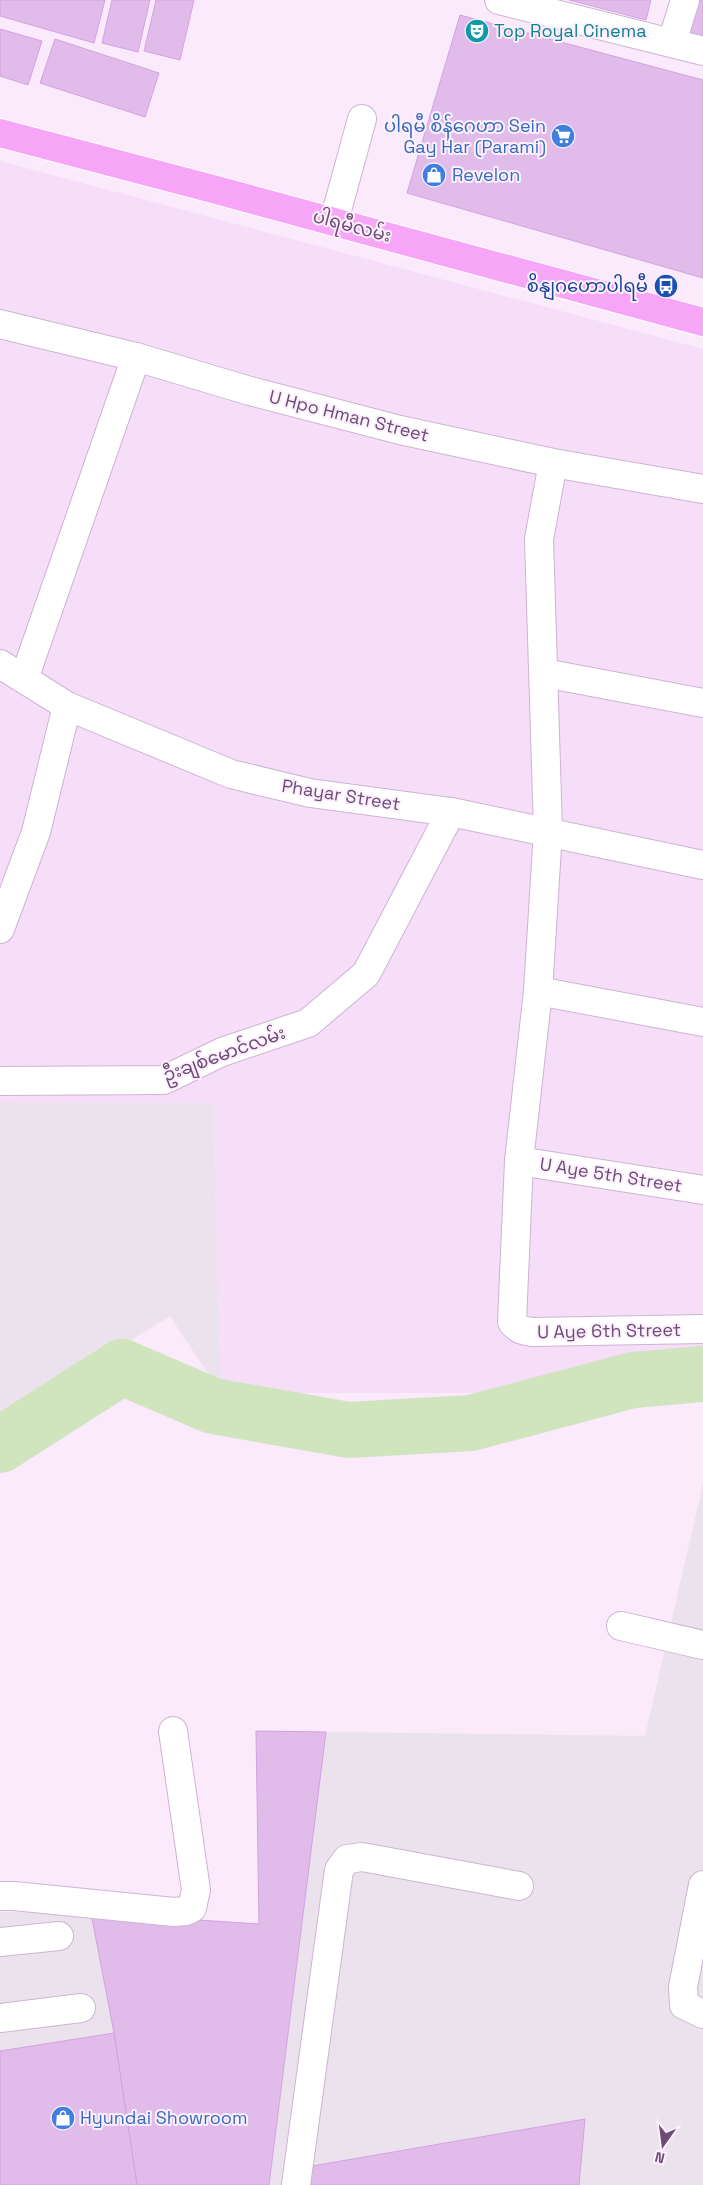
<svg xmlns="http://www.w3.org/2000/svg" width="703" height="2185" font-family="'Space Grotesk','Noto Sans Myanmar',sans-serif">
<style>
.residential{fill:#f6ddf8}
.industrial{fill:#ebe2ed}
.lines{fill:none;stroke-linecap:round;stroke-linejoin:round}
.river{stroke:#d0e5be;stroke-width:56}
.building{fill:#e1bceb;stroke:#d3a2e2}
.minor-casing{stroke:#cdb4d2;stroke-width:30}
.major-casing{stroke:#fff;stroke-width:30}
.minor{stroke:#fff;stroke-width:28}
.major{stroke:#f7a5f6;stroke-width:28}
.labels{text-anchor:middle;stroke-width:4;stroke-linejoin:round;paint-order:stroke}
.culture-label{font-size:18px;fill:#0d838f;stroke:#feeffe;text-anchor:start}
.shop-label{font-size:18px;fill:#366cbe;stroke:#feeffe;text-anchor:start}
.street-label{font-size:18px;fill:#6b4d75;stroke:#feeffe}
.transit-label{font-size:18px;fill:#164399;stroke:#feeffe;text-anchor:end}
</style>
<rect width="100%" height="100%" fill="#fbe9fc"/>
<path class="residential" d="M0,161L703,349V1393H221L213,1103L0,1102Z"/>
<g class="industrial">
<path d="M0,1102L213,1103L221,1393L170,1316L0,1421Z"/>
<path d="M703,1484V2185H0V1912L91,1913L259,1924L256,1731L645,1736Z"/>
</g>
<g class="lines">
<path class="river" d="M0,1445L122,1367L213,1406L349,1430L471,1423L633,1380L703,1374"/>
</g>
<g class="building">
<path d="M0,0H105L94,43L0,16Z"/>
<path d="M112,0H150L138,52L102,43Z"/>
<path d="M156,0H194L180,60L144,51Z"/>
<path d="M569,0H651L646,20Z"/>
<path d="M697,0H703V37L686,33Z"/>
<path d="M460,15L703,80V278L407,193Z"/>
<path d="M0,29L42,41L28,85L0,76Z"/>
<path d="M55,39L159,73L145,117L40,83Z"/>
<path d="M256,1731L326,1732L269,2185H137L114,2033L91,1913L259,1924Z"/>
<path d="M114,2033L137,2185H0V2051Z"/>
<path d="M585,2119L579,2185H310L312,2166Z"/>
</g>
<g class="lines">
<g class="minor-casing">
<g id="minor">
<path d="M499,0L703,51"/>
<path d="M672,42L685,0"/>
<path d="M334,221L362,119"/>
<path d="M0,324L136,357L250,391L400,430L553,463L703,489"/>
<path d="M553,463L539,539L548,831L538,991L519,1161L512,1322C518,1330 524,1331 533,1332L703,1329"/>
<path d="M0,664L67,706L231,774L310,793L451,812L703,865"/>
<path d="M544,673L703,703"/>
<path d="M24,679L136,357"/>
<path d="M0,929L36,832L67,706"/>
<path d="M538,991L703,1022"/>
<path d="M0,1081L164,1080L222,1052L308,1023L366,974L451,812"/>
<path d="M519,1161L703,1190"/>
<path d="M621,1626L703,1645"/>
<path d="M703,1885L683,1987L684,2005L703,2014"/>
<path d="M0,1896H14L174,1912L186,1911L192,1908L196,1890L173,1731"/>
<path d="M0,1942L59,1936"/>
<path d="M0,2018L81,2008"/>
<path d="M296,2185L339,1870L347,1859L362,1857L519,1886"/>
</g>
</g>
<g class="major-casing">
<path id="major" d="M0,133L209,188L703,322"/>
</g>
<use href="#minor" class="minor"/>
<use href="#major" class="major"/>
</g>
<defs>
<g id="theatre-disc" transform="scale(1.25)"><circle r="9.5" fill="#0f9aa8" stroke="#feeffe"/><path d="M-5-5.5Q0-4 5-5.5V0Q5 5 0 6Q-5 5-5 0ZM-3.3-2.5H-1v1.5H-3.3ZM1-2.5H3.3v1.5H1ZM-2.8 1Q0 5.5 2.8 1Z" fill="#fff"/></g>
<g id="supermarket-disc" transform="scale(1.25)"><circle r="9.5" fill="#3f7fe0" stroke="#feeffe"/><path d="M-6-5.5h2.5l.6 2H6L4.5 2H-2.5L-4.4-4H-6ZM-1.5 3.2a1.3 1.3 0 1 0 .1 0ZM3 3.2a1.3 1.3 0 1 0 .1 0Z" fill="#fff"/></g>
<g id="shop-disc" transform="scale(1.25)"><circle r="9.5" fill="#3f7fe0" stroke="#feeffe"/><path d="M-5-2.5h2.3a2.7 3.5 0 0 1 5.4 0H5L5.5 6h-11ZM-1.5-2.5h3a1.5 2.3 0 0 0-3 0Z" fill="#fff"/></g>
<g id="bus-disc" transform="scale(1.25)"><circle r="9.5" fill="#1a4fb4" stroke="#feeffe"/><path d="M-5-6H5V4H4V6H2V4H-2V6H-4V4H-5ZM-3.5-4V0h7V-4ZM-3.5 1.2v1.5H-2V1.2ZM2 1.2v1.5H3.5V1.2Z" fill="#fff"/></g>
</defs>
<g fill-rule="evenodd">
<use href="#theatre-disc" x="477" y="31"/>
<use href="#supermarket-disc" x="563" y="136"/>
<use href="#shop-disc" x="434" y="175"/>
<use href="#bus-disc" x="666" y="286"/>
<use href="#shop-disc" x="63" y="2118"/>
</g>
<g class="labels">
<g class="culture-label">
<text x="494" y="37">Top Royal Cinema</text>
</g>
<g class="shop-label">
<text x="546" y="132" text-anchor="end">ပါရမီ စိန်ဂေဟာ Sein<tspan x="546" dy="21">Gay Har (Parami)</tspan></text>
<text x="452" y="181">Revelon</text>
<text x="80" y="2124">Hyundai Showroom</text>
</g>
<g class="street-label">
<text transform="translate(352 226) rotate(15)" y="6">ပါရမီလမ်း</text>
<text transform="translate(349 416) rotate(14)" y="6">U Hpo Hman Street</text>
<text transform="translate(341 795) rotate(9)" y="6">Phayar Street</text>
<text transform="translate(224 1054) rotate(-20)" y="6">ဦးချစ်မောင်လမ်း</text>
<text transform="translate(611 1175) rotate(9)" y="6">U Aye 5th Street</text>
<text transform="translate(609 1331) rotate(-1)" y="6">U Aye 6th Street</text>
</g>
<g class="transit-label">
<text x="648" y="292">စိနျဂဟောပါရမီ</text>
</g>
</g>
<g transform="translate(663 2145) rotate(194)" stroke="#feeffe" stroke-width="4" paint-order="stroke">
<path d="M0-4L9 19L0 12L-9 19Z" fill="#6b4d75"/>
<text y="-8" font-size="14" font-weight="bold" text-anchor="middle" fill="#6b4d75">N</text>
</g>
</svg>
